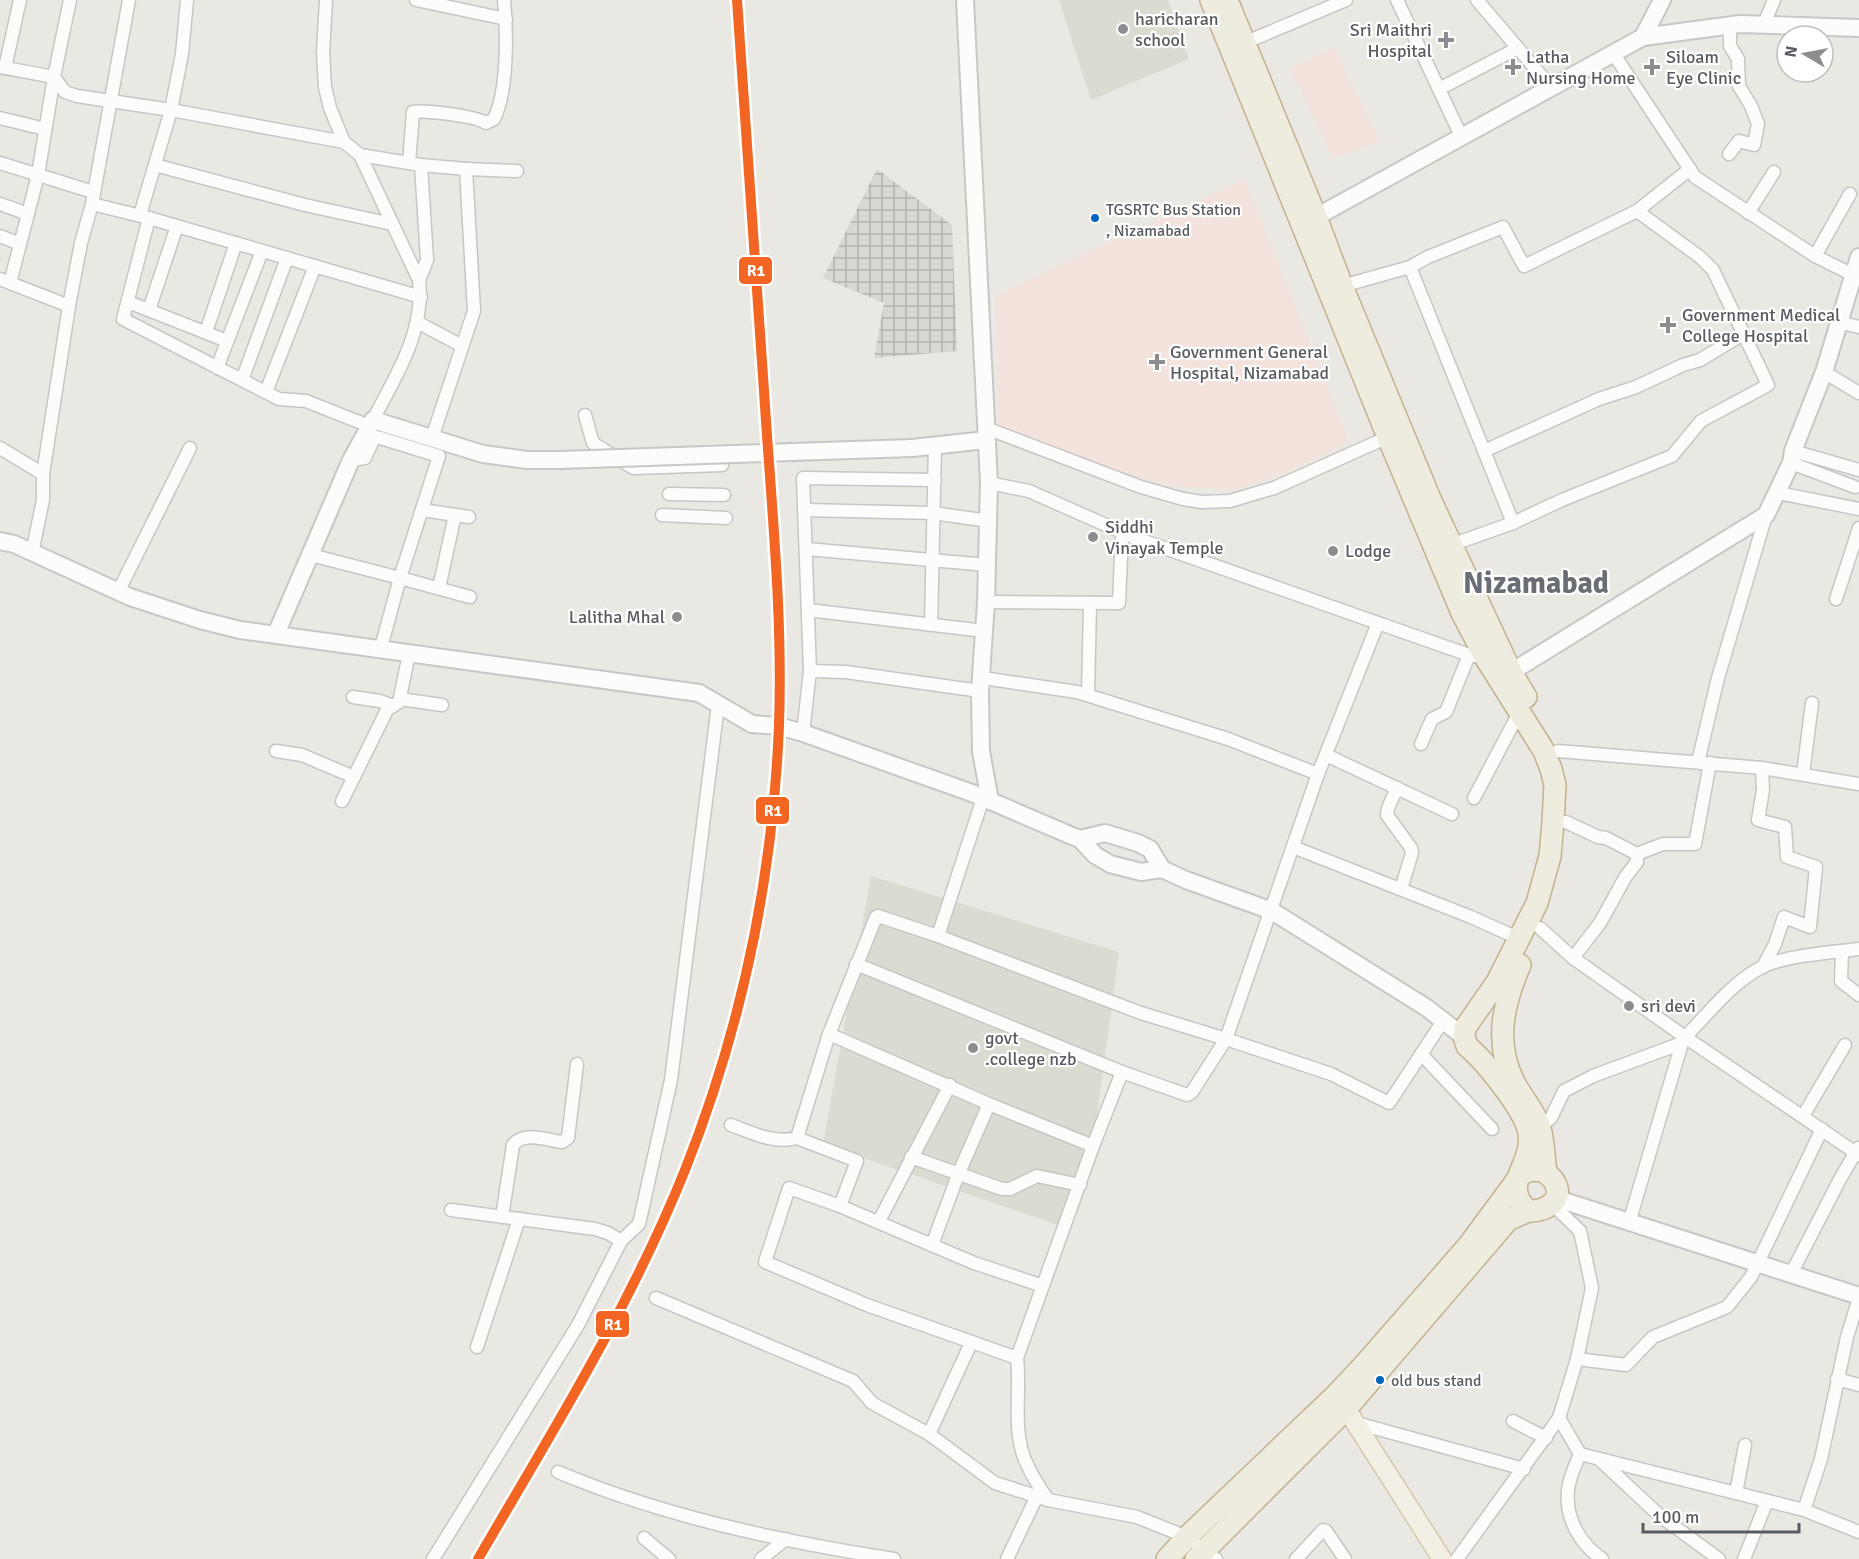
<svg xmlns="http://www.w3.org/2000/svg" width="1859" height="1559" font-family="Signika,sans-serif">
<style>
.industrial{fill:url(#industrial-grid)}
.education{fill:#dcdbd2}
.medical{fill:#f4e2dd}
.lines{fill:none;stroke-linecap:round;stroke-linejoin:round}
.street-casing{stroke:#c6c6c5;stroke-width:15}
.secondary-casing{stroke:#c7c7c6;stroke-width:20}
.primary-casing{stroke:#d3caae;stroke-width:21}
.highway-casing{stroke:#c1b390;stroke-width:24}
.street{stroke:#fcfcfb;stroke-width:12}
.secondary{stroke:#fcfcfb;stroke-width:16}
.primary{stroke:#f2f0e5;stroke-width:18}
.highway{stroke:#eeebdf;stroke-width:21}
.secondary-bridge-casing{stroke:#c7c7c6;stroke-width:20;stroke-linecap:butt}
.secondary-bridge{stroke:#fcfcfb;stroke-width:16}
.rail-1-casing{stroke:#fff;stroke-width:15}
.rail-1{stroke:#f26522;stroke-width:10}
.poi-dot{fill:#8b8d8f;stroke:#fff;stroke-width:2}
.bus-dot{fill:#0065bd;stroke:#fff;stroke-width:2}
.labels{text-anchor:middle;stroke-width:4.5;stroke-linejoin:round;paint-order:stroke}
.bus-label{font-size:16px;fill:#585c62;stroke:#fff;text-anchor:start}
.poi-label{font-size:18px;fill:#585c62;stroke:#fff;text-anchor:start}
.town-label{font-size:30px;font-weight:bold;fill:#696e74;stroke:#fff}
.line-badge{stroke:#fff;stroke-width:2}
.badge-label{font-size:16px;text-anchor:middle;font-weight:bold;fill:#fff}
</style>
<defs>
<pattern id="industrial-grid" width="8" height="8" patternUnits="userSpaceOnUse" patternTransform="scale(1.5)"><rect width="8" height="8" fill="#d9d7d2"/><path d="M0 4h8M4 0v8" fill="none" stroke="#b3b2ae"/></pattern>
</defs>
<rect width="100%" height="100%" fill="#eae8e2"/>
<path class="industrial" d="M877,169L952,225L957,351L874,358L884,303L823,278Z"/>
<g class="education">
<path d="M1059,0H1168L1189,59L1091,100Z"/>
<path d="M871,876L1119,952L1093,1146L1061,1226L823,1144Z"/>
</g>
<g class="medical">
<path d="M1334,47L1379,141L1333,158L1290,68Z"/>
<path d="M1245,179L1349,441L1292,470L1235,490L1166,485L1091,462L999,428L995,296Z"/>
</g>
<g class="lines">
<g class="street-casing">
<g id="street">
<path d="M326,0L323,52L325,87L330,108L344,142L360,155L419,280C425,332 396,375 373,420"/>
<path d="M416,0L506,19"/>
<path d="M1397,0L1461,136"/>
<path d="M1477,0L1551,87"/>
<path d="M1764,24L1774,0"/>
<path d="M1244,43L1346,0"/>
<path d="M1613,53L1695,177L1815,256L1859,278"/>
<path d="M0,67L54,77L65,92L77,96L171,110L344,142"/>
<path d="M5,68L20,0"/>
<path d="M1439,89L1518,48"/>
<path d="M0,118L45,129"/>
<path d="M1729,154L1739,141L1754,145L1758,124L1751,106L1739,86L1738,59L1730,46V25"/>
<path d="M360,155L421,165L466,169L474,311L432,438"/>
<path d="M0,163L93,192"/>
<path d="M409,163L413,112C426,110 475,116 486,123L494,119C508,91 507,32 504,0"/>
<path d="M155,165L305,205L392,224"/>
<path d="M466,169L517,171"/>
<path d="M0,204L28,214"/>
<path d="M92,204L149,218L123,319L279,399L306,401L369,426"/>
<path d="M1637,211L1690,169"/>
<path d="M1748,213L1774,172"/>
<path d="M140,215L171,110L182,54L187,0"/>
<path d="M149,218L421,297"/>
<path d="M0,236L20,244"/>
<path d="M1815,256L1850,194"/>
<path d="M1410,267L1513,523"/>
<path d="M0,279L69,306"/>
<path d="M419,280L427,260L421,165"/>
<path d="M10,283L38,175L54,77L70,0"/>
<path d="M1342,286L1410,267L1428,257L1503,227L1524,266L1637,211L1700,257L1713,270L1768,385L1701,421L1672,456L1562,500L1513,523L1451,545"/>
<path d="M128,302L227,341"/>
<path d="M149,310L177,226"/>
<path d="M417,322L462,346"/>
<path d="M1838,322L1859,327"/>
<path d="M206,332L236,243"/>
<path d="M217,368L262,251"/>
<path d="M1824,372L1859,393"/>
<path d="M242,380L287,258"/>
<path d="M266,392L315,266"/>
<path d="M585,415L593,443L633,468L722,465"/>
<path d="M986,428L1141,487L1183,499L1202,502L1230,501L1274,488L1388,437"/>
<path d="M0,448L43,474"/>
<path d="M1484,451L1599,399L1636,387L1683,365L1700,360L1743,334"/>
<path d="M1793,451L1859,470"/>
<path d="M351,460L365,458L374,438L377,437L439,456L400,578L470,597"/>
<path d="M1791,463L1855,487"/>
<path d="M989,483L1029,491L1133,537L1469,655L1488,658"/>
<path d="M1778,493L1859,509"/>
<path d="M669,494L724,495"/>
<path d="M422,510L469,517"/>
<path d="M805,510L933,513L989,521"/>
<path d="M662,515L726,518"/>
<path d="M807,549L987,565"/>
<path d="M32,553L43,500V474L69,306L81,243L92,204L129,0"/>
<path d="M311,555L400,578L380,651"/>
<path d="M439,588L455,515"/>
<path d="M118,592L190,448"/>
<path d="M1836,599L1859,528"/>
<path d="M986,602L1119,603L1122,533"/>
<path d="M808,610L984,631"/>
<path d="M931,625L935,446"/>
<path d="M810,671L846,672L980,691"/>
<path d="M983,678L1077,692L1228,739L1318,774"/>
<path d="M1088,695L1090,603"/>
<path d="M353,697L380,701L393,706"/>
<path d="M400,699L442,705"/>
<path d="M803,733L810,671L803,478L935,480"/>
<path d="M1421,744L1432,719L1446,712L1469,655"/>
<path d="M276,751L302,755L354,777"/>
<path d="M1558,751L1762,768L1859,784"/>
<path d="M1326,755L1452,814"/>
<path d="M1698,762L1718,678L1766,515"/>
<path d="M1762,768L1763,790L1758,820L1785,827L1787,857L1816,867L1810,927L1784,917L1775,944L1763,967"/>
<path d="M1803,774L1812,703"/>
<path d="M1397,788L1388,808L1387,815L1411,848L1412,853L1401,889"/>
<path d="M983,798L938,936L878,916L876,917L829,1034L989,1104L1093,1146L1122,1072L1187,1095L1192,1092L1226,1039L1331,1074L1389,1103L1443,1021"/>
<path d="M1474,798L1520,711"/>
<path d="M342,801L387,710L399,702L409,654"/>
<path d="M1566,822L1598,837L1606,838L1637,854V862L1626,876L1600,923L1573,958"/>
<path d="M1293,847L1471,917L1520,939"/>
<path d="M1637,854L1663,844H1695L1710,763"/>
<path d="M938,936L1141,1013L1226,1039L1318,774L1378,623"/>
<path d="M1859,949C1833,952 1786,956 1764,966C1733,981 1709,1013 1685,1037L1859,1155"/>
<path d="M1842,951L1841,981L1859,995"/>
<path d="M856,964L1122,1072"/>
<path d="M829,1034L797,1138L857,1161L840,1206L789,1188L765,1262L867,1305L1017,1358L1093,1146"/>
<path d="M1421,1054L1492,1129"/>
<path d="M1803,1116L1845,1045"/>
<path d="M731,1125C753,1133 773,1144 797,1138"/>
<path d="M1535,1130L1551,1118L1564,1091L1593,1076L1682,1043L1685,1037L1573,958L1540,928"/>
<path d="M911,1157L1002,1189H1010L1037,1176L1080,1185"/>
<path d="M840,1206L974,1263L1043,1286"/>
<path d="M451,1210L595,1229L608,1233L621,1241"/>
<path d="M502,1217L513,1145C524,1131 547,1140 562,1142L568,1138L577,1064"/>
<path d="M879,1221L950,1085"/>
<path d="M1629,1223L1682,1043"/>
<path d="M932,1245L958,1175L989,1104"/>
<path d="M1791,1274L1839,1181L1858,1148"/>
<path d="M656,1298L853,1381L872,1403L929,1434"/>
<path d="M971,1343L929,1434L995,1483L1048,1500L1137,1517L1187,1537L1216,1559"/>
<path d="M477,1347L519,1219"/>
<path d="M1017,1358C1021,1391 1012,1428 1025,1460C1031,1474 1039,1487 1048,1500"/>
<path d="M1577,1359L1626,1365L1653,1337L1727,1307L1751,1277L1822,1129"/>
<path d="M1837,1379L1859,1385"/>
<path d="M1559,1418L1580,1454C1575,1466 1569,1478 1568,1490C1565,1518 1580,1544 1602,1559"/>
<path d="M1513,1421L1546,1438"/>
<path d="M1356,1423L1524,1469"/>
<path d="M1580,1454L1804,1510L1859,1532"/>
<path d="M1599,1459L1660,1516L1719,1559"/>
<path d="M558,1472C665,1517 780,1541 894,1559"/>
<path d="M1736,1493L1745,1445"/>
<path d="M1804,1510L1821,1459L1847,1337L1859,1298"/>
<path d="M644,1538L669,1559"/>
<path d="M433,1559L578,1325L621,1241L639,1224L671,1080L718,705"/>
<path d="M761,1559L786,1539"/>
<path d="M1007,1559L1037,1496"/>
<path d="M1296,1559L1323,1530L1326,1531L1345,1559"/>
<path d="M1457,1559L1559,1418L1577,1359L1592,1288L1580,1231L1552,1204"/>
<path d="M1744,1559L1767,1501"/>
</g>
</g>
<g class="secondary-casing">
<g id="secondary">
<path d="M965,0L989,483L986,602L980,691L981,751L990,801"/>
<path d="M1643,37L1662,0"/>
<path d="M1316,217L1643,37L1740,24L1859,28"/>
<path d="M912,448L986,440"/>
<path d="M0,541L14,544L130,597L200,620L240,630L699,693L752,724L779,726L803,733L972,793L1072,836L1080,839L1105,833L1138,843L1150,849L1162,869"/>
<path d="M276,634L351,460L373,420L483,454"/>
<path d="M1503,677L1766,515L1791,463L1793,451L1824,372L1859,257"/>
<path d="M1080,839L1095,855L1110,864L1141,872L1162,869L1186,880L1272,911L1427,1008L1464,1037"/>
<path d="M1555,1198L1859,1296"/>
</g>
</g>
<g class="primary-casing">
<path id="primary" d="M1340,1399L1442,1559"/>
</g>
<g class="highway-casing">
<g id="highway">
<path d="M1211,0L1388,437L1462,613L1485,657L1544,751L1551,769L1555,785L1553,822L1550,856L1537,903L1497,982L1465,1028L1464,1037L1467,1046C1485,1061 1525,1110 1529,1133C1534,1166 1499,1183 1528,1211C1543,1212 1565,1202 1555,1183C1553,1178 1546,1173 1541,1170L1528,1171L1520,1175"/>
<path d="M1227,0L1316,217L1342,286L1431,501L1511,672L1526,697"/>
<path d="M1520,965C1504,1002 1494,1041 1513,1080C1520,1096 1535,1110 1540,1128C1544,1142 1544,1159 1546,1173"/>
<path d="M1167,1559L1187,1537L1337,1394L1366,1363L1469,1245L1517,1180"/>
<path d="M1196,1559L1347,1408L1508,1220L1528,1211"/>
</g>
</g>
<use href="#street" class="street"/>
<use href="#secondary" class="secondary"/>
<use href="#primary" class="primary"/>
<use href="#highway" class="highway"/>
<g class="secondary-bridge-casing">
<path id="secondary-bridge" d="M483,454L527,460H560L912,448"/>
</g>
<use href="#secondary-bridge" class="secondary-bridge"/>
<g class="rail-1-casing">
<path id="rail-1" d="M478,1559C552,1432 630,1307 685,1170C741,1029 773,877 779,725C783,614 771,502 764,391C755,261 746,130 737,0"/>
</g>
<use href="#rail-1" class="rail-1"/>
</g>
<g class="poi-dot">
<circle cx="1123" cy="29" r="6"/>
<path d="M1443 31h6v6h6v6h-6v6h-6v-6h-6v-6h6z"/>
<path d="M1510 58h6v6h6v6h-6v6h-6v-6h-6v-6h6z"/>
<path d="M1649 58h6v6h6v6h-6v6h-6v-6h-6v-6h6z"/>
<path d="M1665 316h6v6h6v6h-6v6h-6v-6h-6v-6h6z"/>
<path d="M1154 353h6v6h6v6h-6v6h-6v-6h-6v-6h6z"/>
<circle cx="1093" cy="537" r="6"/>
<circle cx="1333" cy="551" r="6"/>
<circle cx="677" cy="617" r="6"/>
<circle cx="1629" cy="1006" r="6"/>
<circle cx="973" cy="1048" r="6"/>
</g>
<g class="bus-dot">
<circle cx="1095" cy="218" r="5"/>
<circle cx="1380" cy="1380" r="5"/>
</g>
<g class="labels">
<g class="bus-label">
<text x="1106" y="215">TGSRTC Bus Station<tspan x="1106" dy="21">, Nizamabad</tspan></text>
<text x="1391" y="1386">old bus stand</text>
</g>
<g class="poi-label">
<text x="1135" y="25">haricharan<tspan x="1135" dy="21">school</tspan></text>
<text x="1432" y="36" text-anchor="end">Sri Maithri<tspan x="1432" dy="21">Hospital</tspan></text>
<text x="1526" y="63">Latha<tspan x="1526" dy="21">Nursing Home</tspan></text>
<text x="1666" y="63">Siloam<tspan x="1666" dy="21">Eye Clinic</tspan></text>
<text x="1682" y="321">Government Medical<tspan x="1682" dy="21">College Hospital</tspan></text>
<text x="1170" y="358">Government General<tspan x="1170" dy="21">Hospital, Nizamabad</tspan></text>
<text x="1105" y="533">Siddhi<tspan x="1105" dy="21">Vinayak Temple</tspan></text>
<text x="1345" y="557">Lodge</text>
<text x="665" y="623" text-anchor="end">Lalitha Mhal</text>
<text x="1641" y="1012">sri devi</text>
<text x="985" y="1044">govt<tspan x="985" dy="21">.college nzb</tspan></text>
</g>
<g class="town-label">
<text x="1536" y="593">Nizamabad</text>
</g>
</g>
<g class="line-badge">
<rect x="738" y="256" width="35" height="29" rx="6" fill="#f26522"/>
<rect x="755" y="796" width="35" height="29" rx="6" fill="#f26522"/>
<rect x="595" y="1310" width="35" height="28" rx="6" fill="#f26522"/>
</g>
<g class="badge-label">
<text x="756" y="276">R1</text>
<text x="773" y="816">R1</text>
<text x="613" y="1330">R1</text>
</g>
<g transform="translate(1805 54) rotate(280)"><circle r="28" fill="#ffffff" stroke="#bcbec0" stroke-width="1.5"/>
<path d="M0-4.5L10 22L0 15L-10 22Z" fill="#8b8d8f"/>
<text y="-9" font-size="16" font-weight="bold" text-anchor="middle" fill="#585c62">N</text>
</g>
<path d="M1643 1523v9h156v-9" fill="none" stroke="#585c62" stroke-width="3"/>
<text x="1652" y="1523" font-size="18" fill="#585c62" stroke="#ffffff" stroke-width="4.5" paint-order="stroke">100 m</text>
</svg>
